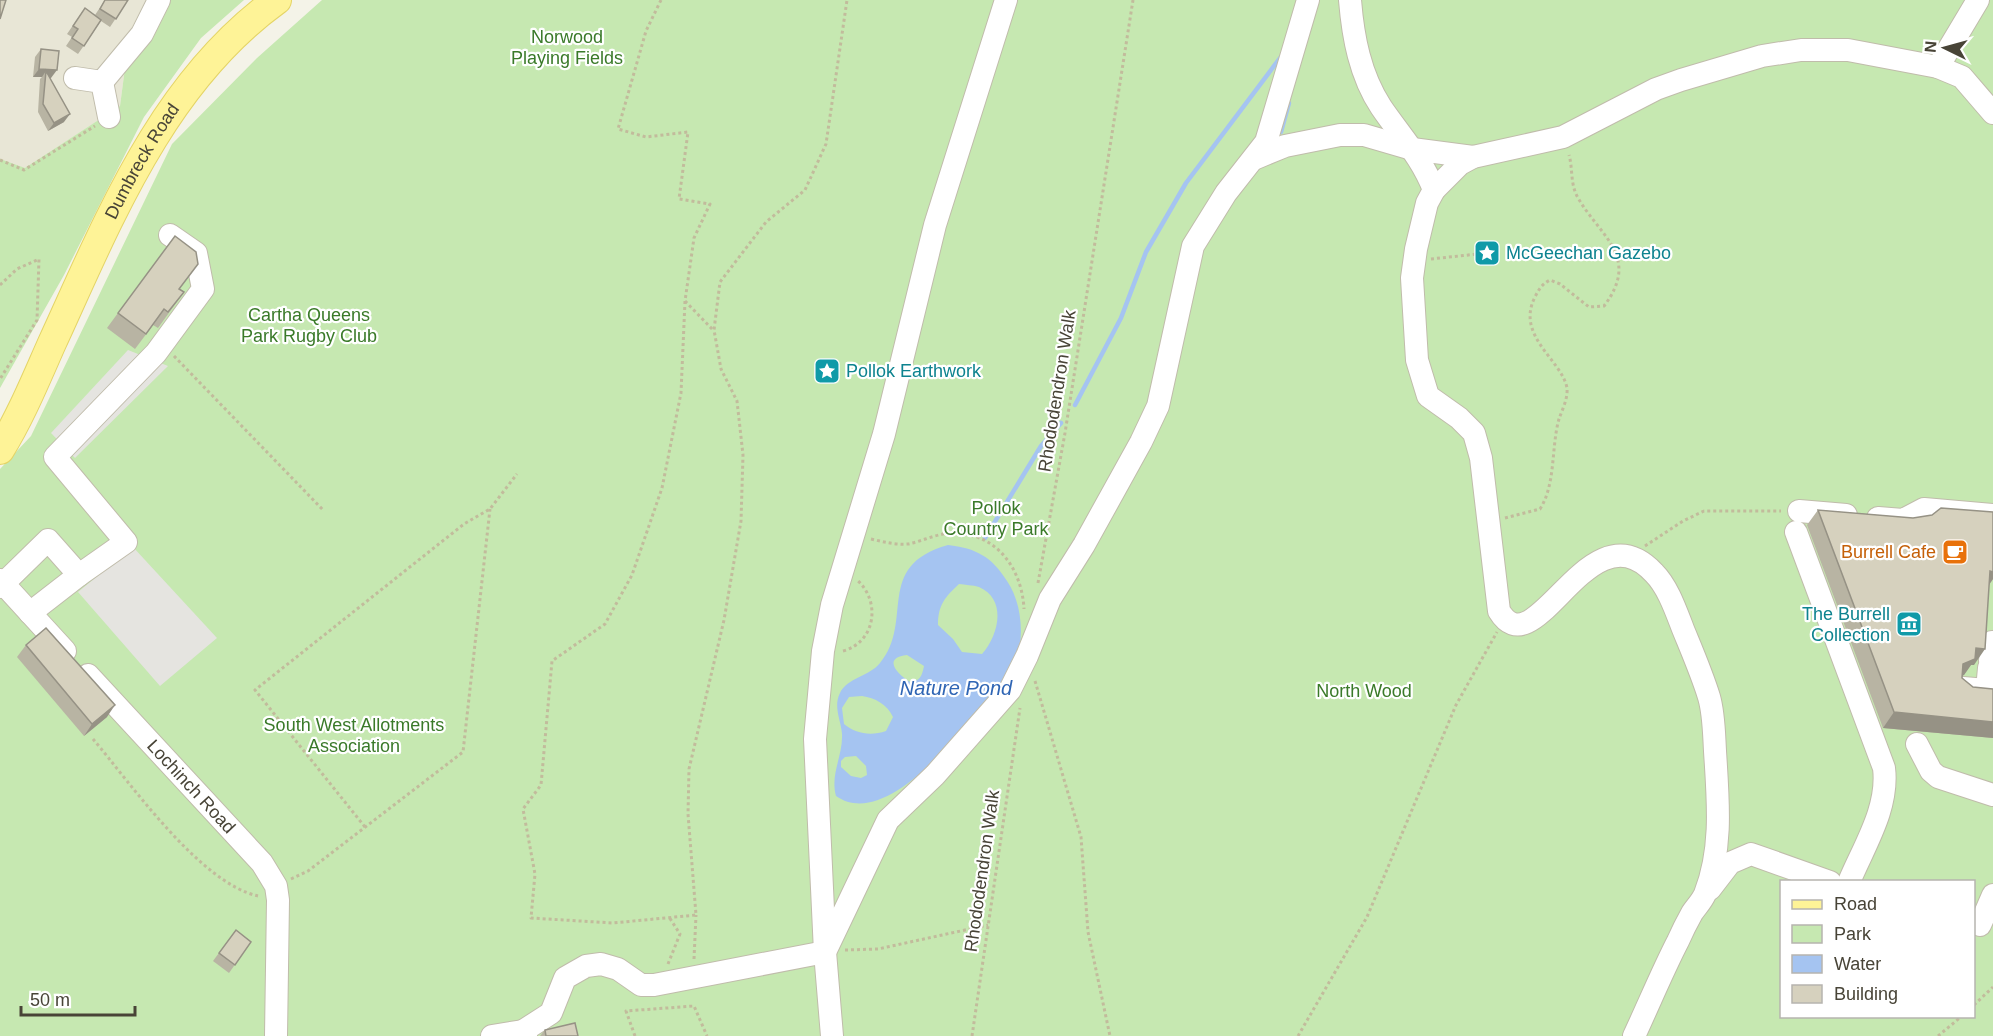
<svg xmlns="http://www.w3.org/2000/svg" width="1993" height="1036" font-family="Helvetica,sans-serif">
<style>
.residential{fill:#e8e6d6}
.green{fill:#c6e8b1;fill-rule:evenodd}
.parking{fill:#e5e4e0}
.water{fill:#a5c4f1;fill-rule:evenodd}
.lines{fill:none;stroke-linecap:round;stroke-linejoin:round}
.stream{stroke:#a5c4f1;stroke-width:4.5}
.minor-casing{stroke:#c0bcab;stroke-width:24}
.major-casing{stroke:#e4d466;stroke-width:30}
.path{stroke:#c2bb9c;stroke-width:3;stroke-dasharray:3 3;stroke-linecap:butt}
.minor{stroke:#fff;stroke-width:22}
.major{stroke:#fef397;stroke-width:28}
.wall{fill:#b8b4a3}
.shaded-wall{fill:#969285}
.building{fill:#d6d1be;stroke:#969285;stroke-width:1.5}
.labels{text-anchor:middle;stroke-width:4.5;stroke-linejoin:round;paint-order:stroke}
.park-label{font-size:18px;fill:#3a7a29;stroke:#fff}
.street-label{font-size:18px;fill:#484437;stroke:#fff}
.culture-label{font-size:18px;fill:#0d838f;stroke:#fff;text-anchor:start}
.food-label{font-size:18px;fill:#c56008;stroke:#fff;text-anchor:end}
.water-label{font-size:20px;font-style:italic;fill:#2f65b4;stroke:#fff}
</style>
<rect width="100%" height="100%" fill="#f4f3e8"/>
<path class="residential" d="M0,0H168L125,68L120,106L0,185Z"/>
<g class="green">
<path d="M168,0H244L201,38L144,117L64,275L0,388V159L25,168L120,106L125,68Z"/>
<path d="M322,0H1993V1036H0V469L31,436L172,144L257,58ZM1782,882H1974V1016H1782Z"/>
</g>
<g class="parking">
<path d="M128,350L168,366L75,458L51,433Z"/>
<path d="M133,547L217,638L160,686L78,592Z"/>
</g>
<path class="water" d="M948,545C976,548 992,557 1007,581C1026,609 1025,655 1007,684C997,699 981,711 969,724C942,753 880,827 836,796C830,774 843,756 842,734C841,720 833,707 840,693C847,678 870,676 880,663C915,621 873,566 948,545ZM959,584C965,585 973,585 979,587C1008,600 998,636 982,654L962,652L953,639L938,625C938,605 945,597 959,584ZM907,655L924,666C922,676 920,681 910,682C897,674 882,658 907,655ZM862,696C875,698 887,704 893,717L886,731C871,736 856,734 844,724L842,708L849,697ZM856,756L866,766L867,775L861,778L851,776L841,767V761L845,757Z"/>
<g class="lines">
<g class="stream">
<path d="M1281,132L1289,103"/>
<path d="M1075,405L1121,318L1146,252L1186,183L1280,58"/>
<path d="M985,538L1041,446L1061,423"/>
</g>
<g class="minor-casing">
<g id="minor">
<path d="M1350,0C1353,37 1360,75 1381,107C1400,135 1422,158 1434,190L1427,203L1416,249L1412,278L1417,360L1428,396L1459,418L1474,433L1481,458L1499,611C1536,672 1588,503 1654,573C1668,587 1676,611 1683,629C1692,651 1702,674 1709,697C1714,714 1714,734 1715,751C1718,800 1723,848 1705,894C1702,901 1696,907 1692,913C1687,922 1682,932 1678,941C1662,972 1649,1004 1634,1036"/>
<path d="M1938,67L1978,0"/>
<path d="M75,78L102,82L109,117"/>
<path d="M102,82L142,34L159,0"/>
<path d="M1256,158L1285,146L1340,135H1364L1412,149L1473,157"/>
<path d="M1434,190L1460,164L1473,157L1563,137L1656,89L1681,80L1762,56L1801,50H1848L1938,67L1962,77L1993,113"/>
<path d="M1799,511L1846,515"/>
<path d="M1878,518L1903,520L1924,509L1993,515"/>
<path d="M1796,532L1884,768C1889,808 1864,846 1849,882"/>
<path d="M0,580L65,651"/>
<path d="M0,587L48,540L79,575L126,542L55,457L156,353L203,289L196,253L170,235"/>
<path d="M30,613L79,575"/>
<path d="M1990,661L1992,642"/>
<path id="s1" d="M88,675L262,863L276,886L278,900L276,1036"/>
<path d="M1963,688L1987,690L1989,668"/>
<path d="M1917,744L1931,771L1938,777L1993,795"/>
<path d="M1710,889L1730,863L1751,854L1830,882"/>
<path d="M1980,925L1993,895"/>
<path d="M523,1031L551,1013L565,978L586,966L601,964L618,969L641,985H654L825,952L888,820L935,775L1010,690L1027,656L1050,599L1084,545L1141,442L1158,406L1193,246L1226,193L1266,142L1308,0"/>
<path d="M492,1036L523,1031L526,1036"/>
<path d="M832,1036L825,952L815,739L823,651L832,605L884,434L935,225L1006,0"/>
</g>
</g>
<g class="major-casing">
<g id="major">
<path id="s2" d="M0,450C21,416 36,379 52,343C109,219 162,83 277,0"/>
</g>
</g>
<g class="path">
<path d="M661,0L646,31L618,129L646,137L688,132L679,199L710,204L694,238L685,301L681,393L662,488L632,575L605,624L552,661L541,785L523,809L535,874L531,918L613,923L696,915L688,814L689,769L724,620L741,521L743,455L737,401L721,369L714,330L720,282L766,222L805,190L826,144L847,0"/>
<path d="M0,160L24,170L95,126"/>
<path d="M1431,259L1487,253"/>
<path d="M0,285L17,269L39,259L37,320L0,379"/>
<path d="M685,301L713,330"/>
<path d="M174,356L324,511"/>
<path d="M1505,518L1540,509C1556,484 1551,447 1559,419C1562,410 1568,399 1567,388C1562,360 1515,336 1535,297C1539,289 1542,284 1550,280L1560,284L1589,307L1604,306C1642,256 1598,235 1577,196C1570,182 1573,169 1569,155"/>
<path d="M871,539C884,542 896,545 908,544C923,541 938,533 953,533C997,533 1022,569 1024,609"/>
<path d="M1645,546L1683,521L1704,511H1781"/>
<path d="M1038,583L1065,433L1133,0"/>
<path d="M843,651C876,642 881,601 857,580"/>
<path d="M1035,681L1081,837L1088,932L1110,1036"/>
<path d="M93,739C132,785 200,883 258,896"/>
<path d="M365,827L255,690L464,524L490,509L517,474"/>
<path d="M291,879L308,871L463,752L490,509"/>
<path d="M845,950L878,949L988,925"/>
<path d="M694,959L696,915"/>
<path d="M668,964L680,934L669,917"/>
<path d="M1974,1005L1993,987"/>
<path d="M635,1036L626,1011L694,1006L707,1036"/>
<path d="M972,1036L1020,708"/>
<path d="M1298,1036L1367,917L1456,705L1497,632"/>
<path d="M1938,1036L1962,1016"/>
</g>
<use href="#minor" class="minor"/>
<use href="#major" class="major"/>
</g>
<g class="wall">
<path d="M105,0H128L110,27L101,21L78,54L66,46L72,37L67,34L85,8L95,15Z"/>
<path d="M41,49L51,78H50L64,122L48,131L38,112L40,79L42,77H33L35,57Z"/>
<path d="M180,289L184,292L158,328L153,325L135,349L107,328L118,313Z"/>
<path d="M1818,510L1913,518L1993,512V579L1989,584L1974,665H1971L1964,675L1962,676V678L1973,687L1993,689V738L1883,728L1807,525Z"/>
<path d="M26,645L107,717L84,736L17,657Z"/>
<path d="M236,930L251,942L229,973L213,961Z"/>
<path d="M545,1030L578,1036H540Z"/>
</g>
<g class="shaded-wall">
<path d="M39,69L57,70L51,78H45L46,71L42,77H33Z"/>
<path d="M70,114L64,122L48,131L54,123Z"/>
<path d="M1990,571L1993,572V579L1987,588Z"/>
<path d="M1976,648L1985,649L1974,665H1971L1964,675L1952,680L1963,664Z"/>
<path d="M115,705L107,717L84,736L92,724Z"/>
<path d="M1894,712L1993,722V738L1883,728Z"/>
</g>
<g class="building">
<path d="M0,0H6L0,19Z"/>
<path d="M105,0H128L116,19L100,9Z"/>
<path d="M85,8L101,20L84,46L72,38L78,29L73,26Z"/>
<path d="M41,49L59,51L57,70L39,69Z"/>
<path d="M46,71L70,114L54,123L43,104Z"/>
<path d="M175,236L196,252L198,264L179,289L184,292L168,312L164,309L146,334L118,313Z"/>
<path d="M1941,508L1993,512V572L1990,571L1985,649L1976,648L1975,659L1963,664L1962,678L1973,687L1993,689V722L1894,712L1818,510L1913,518L1932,515Z"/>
<path d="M46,628L115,705L92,724L26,645Z"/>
<path d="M236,930L251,942L235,965L219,953Z"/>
<path d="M575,1023L578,1036H546L545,1030Z"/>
</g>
<defs>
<g id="sight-square" transform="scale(1.35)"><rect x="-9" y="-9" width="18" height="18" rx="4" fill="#0f9aa8" stroke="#fff"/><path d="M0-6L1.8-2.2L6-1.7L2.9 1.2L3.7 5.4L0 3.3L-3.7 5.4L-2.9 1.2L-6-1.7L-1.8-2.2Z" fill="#fff"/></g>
<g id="cafe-square" transform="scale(1.35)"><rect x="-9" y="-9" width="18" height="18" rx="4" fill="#e8710a" stroke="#fff"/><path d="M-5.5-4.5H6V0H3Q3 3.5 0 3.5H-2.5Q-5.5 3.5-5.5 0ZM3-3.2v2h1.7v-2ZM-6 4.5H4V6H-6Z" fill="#fff"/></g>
<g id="museum-square" transform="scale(1.35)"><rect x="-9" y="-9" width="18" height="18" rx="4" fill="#0f9aa8" stroke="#fff"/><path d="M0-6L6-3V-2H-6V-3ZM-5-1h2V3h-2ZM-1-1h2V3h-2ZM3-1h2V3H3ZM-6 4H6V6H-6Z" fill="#fff"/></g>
</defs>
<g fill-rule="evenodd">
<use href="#sight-square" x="1487" y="253"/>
<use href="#sight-square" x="827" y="371"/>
<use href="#cafe-square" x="1955" y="552"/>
<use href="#museum-square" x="1909" y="624"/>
</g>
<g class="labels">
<g class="park-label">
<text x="567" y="43">Norwood<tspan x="567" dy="21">Playing Fields</tspan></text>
<text x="309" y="321">Cartha Queens<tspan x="309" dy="21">Park Rugby Club</tspan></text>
<text x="996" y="514">Pollok<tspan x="996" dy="21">Country Park</tspan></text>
<text x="1364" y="697">North Wood</text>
<text x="354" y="731">South West Allotments<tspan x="354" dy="21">Association</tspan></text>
</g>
<g class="street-label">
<text dy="6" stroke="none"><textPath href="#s2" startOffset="322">Dumbreck Road</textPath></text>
<text transform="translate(1057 391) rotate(-81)" y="6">Rhododendron Walk</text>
<text dy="6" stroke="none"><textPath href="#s1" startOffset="152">Lochinch Road</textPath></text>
<text transform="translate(982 871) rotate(-82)" y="6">Rhododendron Walk</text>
</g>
<g class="culture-label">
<text x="1506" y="259">McGeechan Gazebo</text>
<text x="846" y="377">Pollok Earthwork</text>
<text x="1890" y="620" text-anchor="end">The Burrell<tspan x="1890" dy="21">Collection</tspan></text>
</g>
<g class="food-label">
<text x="1936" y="558">Burrell Cafe</text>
</g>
<g class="water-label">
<text x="956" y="695">Nature Pond</text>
</g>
</g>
<rect x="1780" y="880" width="195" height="138" fill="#ffffff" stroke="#b6b4af" stroke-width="1.5"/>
<rect x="1792" y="900" width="30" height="9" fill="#fef397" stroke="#b6b4af" stroke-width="1.5"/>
<text x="1834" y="910" font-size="18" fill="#484437">Road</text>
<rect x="1792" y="925" width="30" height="18" fill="#c6e8b1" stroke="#b6b4af" stroke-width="1.5"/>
<text x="1834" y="940" font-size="18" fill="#484437">Park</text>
<rect x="1792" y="955" width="30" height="18" fill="#a5c4f1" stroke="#b6b4af" stroke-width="1.5"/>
<text x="1834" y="970" font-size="18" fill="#484437">Water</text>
<rect x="1792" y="985" width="30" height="18" fill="#d6d1be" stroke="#b6b4af" stroke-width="1.5"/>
<text x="1834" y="1000" font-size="18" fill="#484437">Building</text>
<g transform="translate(1945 48) rotate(275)" stroke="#ffffff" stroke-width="4.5" paint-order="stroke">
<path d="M0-4.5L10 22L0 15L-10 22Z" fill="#484437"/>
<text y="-9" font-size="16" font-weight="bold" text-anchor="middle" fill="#484437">N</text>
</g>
<path d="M21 1006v9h114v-9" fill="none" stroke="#484437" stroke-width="3"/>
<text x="30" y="1006" font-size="18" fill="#484437" stroke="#ffffff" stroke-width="4.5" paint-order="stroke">50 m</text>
</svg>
